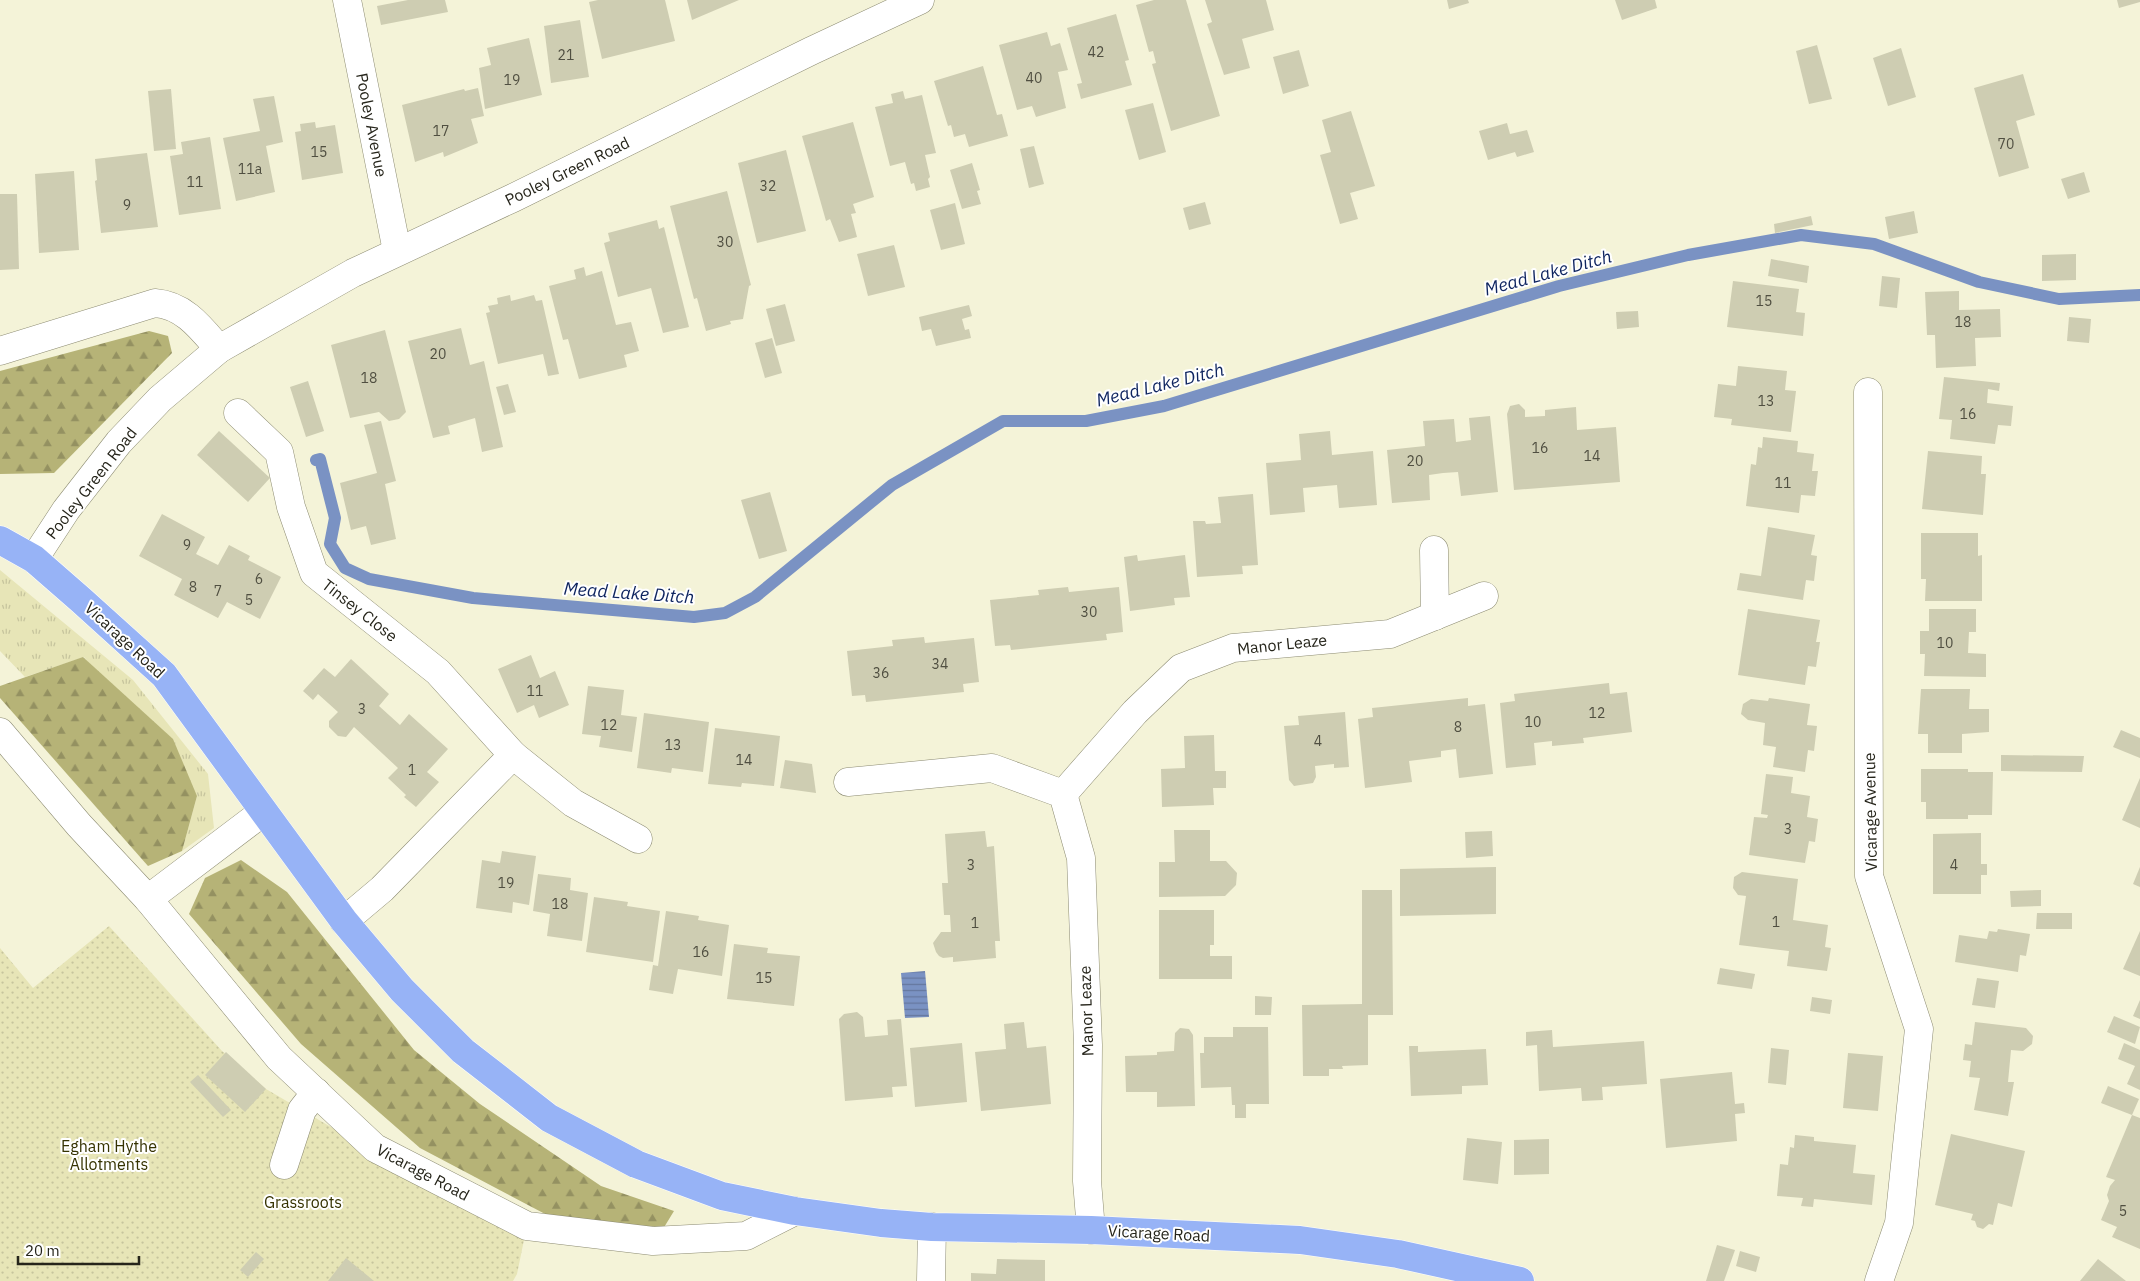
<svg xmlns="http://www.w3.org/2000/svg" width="2140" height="1281" font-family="'IBM Plex Sans',sans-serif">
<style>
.grass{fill:url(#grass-tufts)}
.forest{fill:url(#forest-firs)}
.park{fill:url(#park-dots)}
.water{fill:url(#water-rules)}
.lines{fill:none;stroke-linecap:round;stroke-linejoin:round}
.stream{stroke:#7a92c3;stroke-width:12}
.building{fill:#cecdb2}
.minor-casing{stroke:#8c8b72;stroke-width:29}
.major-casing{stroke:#fff;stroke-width:29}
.minor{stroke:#fff;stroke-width:28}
.major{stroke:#97b3f6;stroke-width:28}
.labels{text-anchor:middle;stroke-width:4;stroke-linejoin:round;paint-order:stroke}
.number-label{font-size:14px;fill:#504f41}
.street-label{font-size:16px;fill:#26251b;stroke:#fff}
.park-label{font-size:16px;fill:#363302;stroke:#fff}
.water-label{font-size:18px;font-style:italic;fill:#0e245f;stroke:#fff}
</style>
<defs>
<pattern id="grass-tufts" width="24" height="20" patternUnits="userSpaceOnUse" patternTransform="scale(1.25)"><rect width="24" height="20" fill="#e7e5b7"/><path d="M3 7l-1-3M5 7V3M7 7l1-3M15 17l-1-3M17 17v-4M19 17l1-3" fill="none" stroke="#c6c49d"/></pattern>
<pattern id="forest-firs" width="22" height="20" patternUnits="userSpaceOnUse" patternTransform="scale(1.25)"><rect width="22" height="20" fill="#b6b377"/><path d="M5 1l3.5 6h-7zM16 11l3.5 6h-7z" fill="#949161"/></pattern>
<pattern id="park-dots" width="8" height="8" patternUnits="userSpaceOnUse" patternTransform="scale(1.25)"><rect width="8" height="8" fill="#e7e5b7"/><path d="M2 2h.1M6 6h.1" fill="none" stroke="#c6c49d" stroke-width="1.8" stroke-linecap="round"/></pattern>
<pattern id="water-rules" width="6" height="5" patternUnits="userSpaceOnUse" patternTransform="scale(1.25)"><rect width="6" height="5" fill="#7a92c3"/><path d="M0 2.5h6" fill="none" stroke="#64779e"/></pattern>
</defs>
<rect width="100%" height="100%" fill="#f4f3d8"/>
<path class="grass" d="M0,570L133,680L208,774L214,828L182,851L197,796L84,657L25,677L0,651Z"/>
<g class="forest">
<path d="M149,331L168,336L172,353L54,473L0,474V371Z"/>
<path d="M83,657L173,739L197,796L182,851L148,866L0,698V686Z"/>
<path d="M241,860L287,892L414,1050L480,1104L601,1186L674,1211L663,1229L547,1215L420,1148L301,1044L189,914L205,878Z"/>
</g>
<path class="park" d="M109,926L222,1051L266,1089L524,1240L517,1274L513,1281H0V948L33,988Z"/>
<path class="water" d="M925,971L929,1017L905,1018L901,973Z"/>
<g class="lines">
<path class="stream" d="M316,460L320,459L335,518L330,544L345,568L369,579L473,598L694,617L725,613L755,597L892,485L1003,421H1086L1164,406L1559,286L1688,255L1801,235L1874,244L1979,282L2059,299L2140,295"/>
</g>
<g class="building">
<path d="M408,0H445L448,12L381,25L377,6Z"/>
<path d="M598,0H665L675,41L602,59L589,2Z"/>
<path d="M687,0H739L692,20Z"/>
<path d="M1154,0H1186L1220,116L1171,131L1152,64L1156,63L1153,51L1149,52L1136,5Z"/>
<path d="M1205,0H1266L1274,30L1242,39L1250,68L1224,75L1207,24L1212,22Z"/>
<path d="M1447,0H1468L1469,3L1449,9Z"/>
<path d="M1615,0H1655L1657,8L1622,20Z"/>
<path d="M2117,0H2140V2L2119,8Z"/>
<path d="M1116,14L1129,60L1125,61L1132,85L1081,99L1077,84L1082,83L1067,28Z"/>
<path d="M580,20L589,77L551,83L544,26Z"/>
<path d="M1047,32L1051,46L1060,43L1068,70L1058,72L1066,108L1036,117L1032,106L1017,110L999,45Z"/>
<path d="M529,38L542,95L485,109L479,68L491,65L487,48Z"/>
<path d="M1817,45L1832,99L1809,104L1796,51Z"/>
<path d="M1901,48L1916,97L1888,106L1873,58Z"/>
<path d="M1299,50L1309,86L1283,94L1273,57Z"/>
<path d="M983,66L997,115L1002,114L1008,136L969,147L965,134L954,137L951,125L948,126L934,81Z"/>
<path d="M2023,74L2035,115L2016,121L2029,168L1999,177L1974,88Z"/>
<path d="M478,88L484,116L471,119L478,143L444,157L443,152L415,162L402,105L464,89L465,91Z"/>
<path d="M171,89L176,149L154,151L148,91Z"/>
<path d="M903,91L905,99L922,95L936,153L925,155L930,177L928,179L930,187L916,191L914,183L911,184L905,162L890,166L875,107L893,103L891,94Z"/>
<path d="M274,96L283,142L266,146L275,192L236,201L223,138L260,131L253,99Z"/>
<path d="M1153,103L1166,152L1139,160L1125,110Z"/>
<path d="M1351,111L1375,186L1350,193L1358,219L1340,224L1320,155L1331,152L1322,120Z"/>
<path d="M315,122L316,128L335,125L343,173L302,180L295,132L301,131L300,124Z"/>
<path d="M853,122L874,197L853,204L856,213L851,214L857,237L839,242L830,219L826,221L802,136Z"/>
<path d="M1507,123L1510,134L1527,130L1534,152L1517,157L1515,152L1488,160L1479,131Z"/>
<path d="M210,137L221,209L179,215L170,156L183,154L181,142Z"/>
<path d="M1034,146L1044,184L1029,188L1020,149Z"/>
<path d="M786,150L806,231L757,243L738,163Z"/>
<path d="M147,153L158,227L101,233L95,181L97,180L95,159Z"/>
<path d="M972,163L980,190L977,191L981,204L962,209L950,170Z"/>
<path d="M74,171L79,250L39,253L35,174Z"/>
<path d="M2084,172L2090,192L2068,199L2061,179Z"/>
<path d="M727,191L751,285L749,286L743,319L730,321L731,324L706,331L697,298L694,299L670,206Z"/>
<path d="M0,194H17L19,269L0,270Z"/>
<path d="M1205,202L1211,224L1189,230L1183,208Z"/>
<path d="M955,203L965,244L941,250L930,210Z"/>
<path d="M1914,211L1918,233L1889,239L1885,217Z"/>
<path d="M1811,216L1813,225L1775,233L1774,224Z"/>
<path d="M657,220L659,229L664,227L689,327L663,333L651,288L618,297L604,243L610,241L608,233Z"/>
<path d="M894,245L905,287L868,296L857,254Z"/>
<path d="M2076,254V280L2042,281V255Z"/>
<path d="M1771,259L1809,266L1807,283L1768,276Z"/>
<path d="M584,267L586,276L602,271L616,325L631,322L639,351L624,355L627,367L579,379L568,339L563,340L549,286L576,279L574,270Z"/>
<path d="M1882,276L1900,278L1897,308L1879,306Z"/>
<path d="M1733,281L1799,289L1796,312L1805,313L1803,336L1727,327Z"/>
<path d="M1959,291V310L2000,309L2001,337L1975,338L1976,366L1936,368L1935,335H1927L1925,292Z"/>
<path d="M510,295L511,301L534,295L536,301L542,300L559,374L548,376L543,354L498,364L486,313L490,312L488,306L498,304L497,298Z"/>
<path d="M785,304L795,341L776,346L766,309Z"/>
<path d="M969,305L972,316L962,319L965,330L969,329L971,338L936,346L931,329L922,331L919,317Z"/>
<path d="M1638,311L1639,327L1617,329L1616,312Z"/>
<path d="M2069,317L2091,319L2089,343L2067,341Z"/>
<path d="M461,328L470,365L484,361L503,447L482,452L475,418L448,426L450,434L433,438L408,341Z"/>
<path d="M385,330L406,412L399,419L389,421L379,412L350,418L331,345Z"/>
<path d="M772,338L782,373L765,378L755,343Z"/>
<path d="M1738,366L1787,371L1785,390L1796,391L1791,432L1731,425L1732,419L1714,417L1718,384L1736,386Z"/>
<path d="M1944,377L2000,383L1999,391L1988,389L1987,403L2013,406L2011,426L1998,425L1995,444L1950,439L1952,420L1939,419Z"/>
<path d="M308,381L324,431L306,437L290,387Z"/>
<path d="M508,384L516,412L504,415L496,387Z"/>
<path d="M1519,404L1525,410V417L1545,416V410L1576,407L1577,430L1616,427L1620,482L1514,490L1507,414L1510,406Z"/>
<path d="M1490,416L1498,492L1461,496L1458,472L1443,473L1429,475L1430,500L1392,503L1387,450L1425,446L1423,421L1454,419L1456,442L1471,440L1469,418Z"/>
<path d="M381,421L396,481L385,484L396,539L371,545L366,526L351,530L340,483L377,473L364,425Z"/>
<path d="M219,431L270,478L248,502L197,455Z"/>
<path d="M1330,431L1332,455L1373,451L1377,505L1339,508L1337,485L1303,488L1305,512L1270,515L1266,463L1301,460L1299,434Z"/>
<path d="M1763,437L1798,441L1797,452L1814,454L1812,471H1818L1815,496L1801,495L1799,513L1746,506L1751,464L1756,465L1758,447L1762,448Z"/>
<path d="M1928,451L1982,456L1981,474H1986L1983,515L1922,509Z"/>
<path d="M770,492L787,551L759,559L741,500Z"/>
<path d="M1253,494L1258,565L1242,566L1243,574L1197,577L1193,521H1205L1206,524L1221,523L1218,497Z"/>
<path d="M162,514L205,537L196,554L218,565L229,545L250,556L248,560L281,577L260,619L227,602L218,618L174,595L182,579L139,556Z"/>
<path d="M1768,527L1815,535L1811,555L1817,556L1814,581L1806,580L1803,600L1737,590L1740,573L1761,576Z"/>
<path d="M1921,533H1978V556L1982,555V601H1925L1926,579H1921Z"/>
<path d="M1137,555L1138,561L1185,555L1190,597L1174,598L1175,605L1130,611L1124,557Z"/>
<path d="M1068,587L1069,592L1119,587L1123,632L1106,634L1107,640L1011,650L1010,645L995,646L990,600L1039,595L1038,590Z"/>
<path d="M1748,609L1820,620L1816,642H1820L1816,667L1808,666L1805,685L1738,675Z"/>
<path d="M1929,609H1976V632H1969L1968,653L1986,654V677L1924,676L1925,654H1920V631H1929Z"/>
<path d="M924,637L925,643L974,638L979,682L963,684L964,692L866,702L865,695L852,696L847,651L893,646L892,640Z"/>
<path d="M531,655L540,678L555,671L569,705L539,718L534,705L517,713L498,669Z"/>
<path d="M351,659L389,694L379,706L400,725L409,714L448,749L427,772L439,782L416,807L404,797L406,795L388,778L398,768L354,727L346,737L338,736L329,727V721L338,712L318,694L313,700L303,691L324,668L335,677Z"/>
<path d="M1609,683L1610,694L1627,692L1632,732L1583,738L1584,743L1552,746V741L1534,743L1536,765L1506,768L1500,703L1515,701L1514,694Z"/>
<path d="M588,686L624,690L621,715L637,717L632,752L599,747L601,736L582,734Z"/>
<path d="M1921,689H1970L1969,709H1989V732L1962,734V753H1928V734H1918Z"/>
<path d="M1468,698V706L1485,704L1493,774L1459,778L1456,749L1441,751V757L1409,761L1412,782L1365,788L1358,719L1373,717L1372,708Z"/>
<path d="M1769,698L1810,704L1807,725L1817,726L1814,751L1808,750L1805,772L1773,767L1776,747L1763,745L1765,723L1748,720L1741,714L1743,704L1751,699L1768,701Z"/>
<path d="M1345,712L1349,767L1334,768V764L1315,766L1316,777L1313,783L1294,786L1289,780L1284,726L1299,725L1298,716Z"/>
<path d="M644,713L709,722L703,772L672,768L671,773L637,768Z"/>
<path d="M715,728L780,736L774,786L742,783L741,787L708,784Z"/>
<path d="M2121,730L2140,738V758L2113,747Z"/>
<path d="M1214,735L1215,771H1226V788H1213L1214,805L1162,807L1161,769L1185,768L1184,736Z"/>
<path d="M2001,755L2084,756L2082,772L2001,771Z"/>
<path d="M785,760L812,764L816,793L780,788Z"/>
<path d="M1921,769H1968V772H1993L1992,815H1968V819H1926V802H1921Z"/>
<path d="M1766,774L1793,777L1791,793L1810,796L1807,817L1818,819L1815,842L1809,841L1805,863L1749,855L1754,817L1767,818L1768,815L1761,814Z"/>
<path d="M2140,778V828L2122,820Z"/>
<path d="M1174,830H1210V861H1226L1237,873L1236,885L1225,896L1159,897V862H1175Z"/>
<path d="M985,831L987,847L994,846L1000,941H995L996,958L953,962V957L943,958L939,956L936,952L933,943L941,932H951L950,915H944L942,883H948L945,834Z"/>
<path d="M1492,831L1493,856L1466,858L1465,832Z"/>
<path d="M1981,833V864H1987V875H1981V894H1933V834Z"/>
<path d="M502,851L536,856L529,905L513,902L512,913L476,908L482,860L500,863Z"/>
<path d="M1496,867V914L1400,916V869Z"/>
<path d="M2140,867V887L2133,884Z"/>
<path d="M1742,872L1798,879L1793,920L1828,925L1825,947L1831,948L1827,971L1787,966L1789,951L1739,945L1746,896L1738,895L1733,888L1734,877Z"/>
<path d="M538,874L571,878L570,890L588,893L582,941L547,936L550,914L533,911Z"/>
<path d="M1362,890H1392L1393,1015H1368V1065L1342,1066L1343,1069H1329V1076H1303L1302,1005L1362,1004Z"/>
<path d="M2041,890V906L2011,907L2010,891Z"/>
<path d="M594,897L628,902L627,906L660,911L653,962L586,952Z"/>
<path d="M1159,910H1214V945H1210V956H1232V979H1159Z"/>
<path d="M666,911L699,916L698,920L729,925L722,976L678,969L673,994L649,990L653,965L658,966Z"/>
<path d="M2037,913H2072V929H2036Z"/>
<path d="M1998,929L2030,934L2026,956L2020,955L2018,972L1955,962L1959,935L1987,939L1989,931L1997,932Z"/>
<path d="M2140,931V976L2123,969Z"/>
<path d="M734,944L768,948L767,953L800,956L794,1006L727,999Z"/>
<path d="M1720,968L1755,974L1752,989L1717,984Z"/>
<path d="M1977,978L1999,981L1995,1008L1972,1005Z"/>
<path d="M1255,996L1272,997L1271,1015H1255Z"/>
<path d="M1812,997L1832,1000L1830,1014L1810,1011Z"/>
<path d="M2140,1000V1019L2133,1016Z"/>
<path d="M857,1012L863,1017L865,1037L888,1035L887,1020L901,1019L907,1086L892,1087L893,1097L845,1101L839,1019L844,1014Z"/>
<path d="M2114,1016L2140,1027L2135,1044L2107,1032Z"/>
<path d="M1024,1022L1027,1048L1046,1046L1051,1104L981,1111L975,1052L1006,1049L1004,1024Z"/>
<path d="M1975,1022L2026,1028L2033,1036L2032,1044L2023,1051L2011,1050L2008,1082H2014L2008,1116L1974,1110L1980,1078L1969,1077L1971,1061L1963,1060L1965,1044L1972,1045Z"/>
<path d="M1233,1027H1268L1269,1104H1246V1118H1235V1105H1232L1231,1087L1201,1088L1200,1053H1204V1037H1233Z"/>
<path d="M1180,1028L1189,1029L1193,1035L1195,1106L1157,1107V1092H1126L1125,1056L1157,1055V1052L1174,1051L1175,1033Z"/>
<path d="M1552,1030L1553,1047L1644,1041L1647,1084L1602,1087L1603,1100L1582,1101L1581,1088L1539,1091L1537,1045L1526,1046V1032Z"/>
<path d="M962,1043L967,1102L915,1107L910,1048Z"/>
<path d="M2124,1043L2140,1050V1090L2127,1084L2135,1066L2118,1059Z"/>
<path d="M1409,1046H1418V1052L1486,1049L1488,1085L1462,1086V1094L1411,1096Z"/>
<path d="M1771,1048L1789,1050L1786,1085L1768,1083Z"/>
<path d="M226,1052L266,1089L245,1112L205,1075Z"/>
<path d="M1848,1053L1883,1056L1878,1111L1843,1108Z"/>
<path d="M1732,1072L1735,1104L1744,1103L1745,1113L1735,1114L1737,1141L1666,1148L1660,1079Z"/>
<path d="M198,1075L231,1110L223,1117L190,1082Z"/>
<path d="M2108,1086L2139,1099L2132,1115L2101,1103Z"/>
<path d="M2132,1115L2140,1118V1249L2112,1237L2117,1227L2101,1220L2109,1201L2107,1195L2110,1186L2115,1180L2106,1177Z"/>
<path d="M1951,1134L2025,1151L2012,1207L1998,1203L1993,1225L1989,1224L1983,1229L1977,1227L1975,1221L1971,1220L1973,1214L1935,1205Z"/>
<path d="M1795,1135L1814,1137V1141L1856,1145L1853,1173L1875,1175L1872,1205L1814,1199L1813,1207L1801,1206L1803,1198L1777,1196L1780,1164L1788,1165L1790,1147L1794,1148Z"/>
<path d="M1467,1138L1502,1142L1498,1184L1463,1180Z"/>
<path d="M1549,1139V1174L1514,1175V1140Z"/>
<path d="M1717,1245L1735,1250L1724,1281H1706Z"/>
<path d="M1740,1251L1760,1257L1756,1272L1736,1266Z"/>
<path d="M256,1252L264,1259L248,1277L240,1270Z"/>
<path d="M346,1258L374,1281H328Z"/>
<path d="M997,1259L1045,1260V1281H971V1273L996,1274Z"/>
<path d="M2098,1259L2126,1281H2080Z"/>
</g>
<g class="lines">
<g class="minor-casing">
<g id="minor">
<path d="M347,0L397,251"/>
<path d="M0,351L155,303C184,305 201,328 219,349"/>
<path d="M1868,392L1869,876L1919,1029L1899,1223L1879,1281"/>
<path d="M238,413L279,452L291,507L314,573L438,672L513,755L382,889L344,921"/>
<path d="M1434,550L1435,616"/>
<path d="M34,559L66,510L119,442L160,399L219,349L353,273L513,198L811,51L920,0"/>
<path d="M0,732L79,825L148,899L279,1058L375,1148L527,1226L653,1241L746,1236L795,1211"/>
<path d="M513,755L573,803L638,839"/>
<path d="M848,782L992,768L1063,794L1081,858L1088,1045L1087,1181L1091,1230"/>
<path d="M1063,794L1135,712L1181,668L1233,648L1390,634L1484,596"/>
<path d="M148,899L263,812"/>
<path d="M284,1165L302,1110L316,1092"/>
<path d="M931,1281L932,1227"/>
</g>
</g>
<g class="major-casing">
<path id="major" d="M0,540L34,559L81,600L164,675L344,921L402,990L463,1051L549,1118L636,1164L722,1196L795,1211L881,1223L932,1227L1091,1230L1300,1240L1398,1254L1520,1281"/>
</g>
<use href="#minor" class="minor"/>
<use href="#major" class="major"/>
</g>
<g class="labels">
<g class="number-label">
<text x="1096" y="57">42</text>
<text x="566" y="60">21</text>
<text x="1034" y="83">40</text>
<text x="512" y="85">19</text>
<text x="441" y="136">17</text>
<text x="2006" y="149">70</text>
<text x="319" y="157">15</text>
<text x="250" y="174">11a</text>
<text x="195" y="187">11</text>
<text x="768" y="191">32</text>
<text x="127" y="210">9</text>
<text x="725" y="247">30</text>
<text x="1764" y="306">15</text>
<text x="1963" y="327">18</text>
<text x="438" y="359">20</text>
<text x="369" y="383">18</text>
<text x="1766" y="406">13</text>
<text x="1968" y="419">16</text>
<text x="1540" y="453">16</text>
<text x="1592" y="461">14</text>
<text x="1415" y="466">20</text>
<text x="1783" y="488">11</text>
<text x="187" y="550">9</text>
<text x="259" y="584">6</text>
<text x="193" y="592">8</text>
<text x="218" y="596">7</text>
<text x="249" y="605">5</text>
<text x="1089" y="617">30</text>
<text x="1945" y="648">10</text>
<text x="940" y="669">34</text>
<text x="881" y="678">36</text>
<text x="535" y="696">11</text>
<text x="362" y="714">3</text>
<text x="1597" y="718">12</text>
<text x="1533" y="727">10</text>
<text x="609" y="730">12</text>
<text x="1458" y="732">8</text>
<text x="1318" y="746">4</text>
<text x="673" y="750">13</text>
<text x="744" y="765">14</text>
<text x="412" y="775">1</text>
<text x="1788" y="834">3</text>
<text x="971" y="870">3</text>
<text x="1954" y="870">4</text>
<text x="506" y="888">19</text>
<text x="560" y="909">18</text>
<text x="1776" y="927">1</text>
<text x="975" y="928">1</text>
<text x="701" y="957">16</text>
<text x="764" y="983">15</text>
<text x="2123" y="1216">5</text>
</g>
<g class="street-label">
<text transform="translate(372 125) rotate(79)" y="6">Pooley Avenue</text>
<text transform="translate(567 171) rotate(-26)" y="6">Pooley Green Road</text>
<text transform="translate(91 483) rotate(-52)" y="6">Pooley Green Road</text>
<text transform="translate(360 610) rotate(38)" y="6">Tinsey Close</text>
<text transform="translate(125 640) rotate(43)" y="6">Vicarage Road</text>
<text transform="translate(1282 644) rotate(-6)" y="6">Manor Leaze</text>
<text transform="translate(1870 812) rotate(-91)" y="6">Vicarage Avenue</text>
<text transform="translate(1086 1011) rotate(-92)" y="6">Manor Leaze</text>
<text transform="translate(423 1172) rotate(28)" y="6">Vicarage Road</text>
<text transform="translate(1159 1233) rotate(3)" y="6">Vicarage Road</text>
</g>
<g class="park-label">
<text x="109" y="1152">Egham Hythe<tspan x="109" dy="18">Allotments</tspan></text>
<text x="303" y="1208">Grassroots</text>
</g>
<g class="water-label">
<text transform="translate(1548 273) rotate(-15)" y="6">Mead Lake Ditch</text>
<text transform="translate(1160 385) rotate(-14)" y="6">Mead Lake Ditch</text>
<text transform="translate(629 593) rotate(4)" y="6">Mead Lake Ditch</text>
</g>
</g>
<path d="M18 1256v8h121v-8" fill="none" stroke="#26251b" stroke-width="2.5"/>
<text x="25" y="1256" font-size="15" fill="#26251b" stroke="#ffffff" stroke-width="4" paint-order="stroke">20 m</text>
</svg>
